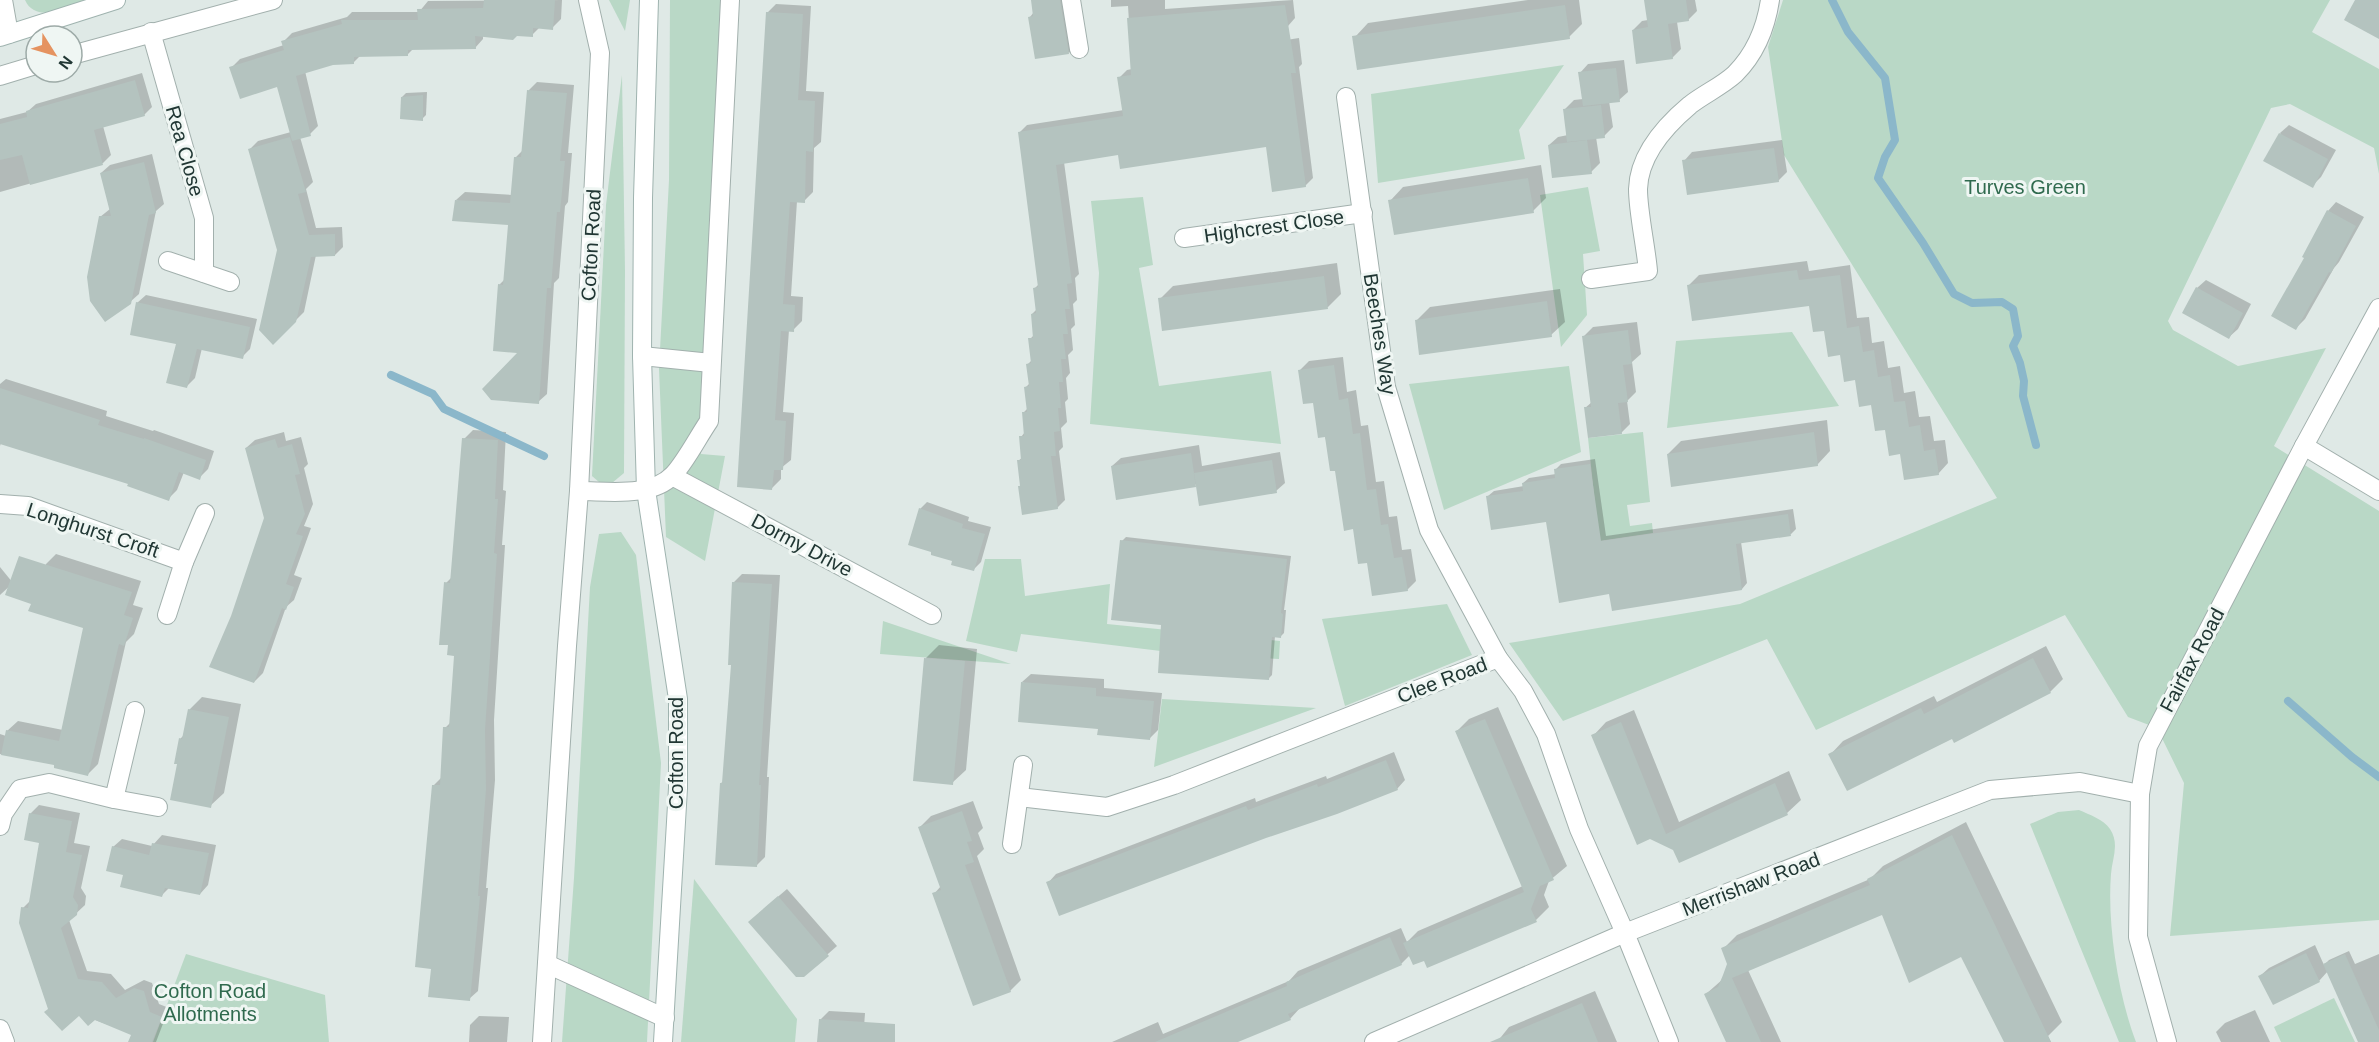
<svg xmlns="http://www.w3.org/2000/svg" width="2379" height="1042" font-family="Arial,sans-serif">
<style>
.green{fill:#b9d8c6}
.shadow{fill:#0003}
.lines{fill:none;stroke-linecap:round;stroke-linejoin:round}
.stream{stroke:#8bb7ca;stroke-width:8}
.building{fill:#b4c3bf}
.street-casing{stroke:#a2b0ad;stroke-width:20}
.secondary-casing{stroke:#9fb3af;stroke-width:20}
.street{stroke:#fff;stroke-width:18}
.secondary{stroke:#fff;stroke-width:18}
.labels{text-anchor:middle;stroke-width:6;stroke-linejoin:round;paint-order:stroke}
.street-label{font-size:20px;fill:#213734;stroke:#eff6f3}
.park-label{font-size:20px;fill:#2f6a4e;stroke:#eff6f3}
</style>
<rect width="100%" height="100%" fill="#dfe9e6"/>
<g class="green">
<path d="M25,0H89C71,6 36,25 25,0Z"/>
<path d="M609,0H630L625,31Z"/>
<path d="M670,0H721L701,454L725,456L705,561L666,537L659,369L669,180Z"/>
<path d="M1783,0H2330L2312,32L2379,69V174L2374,148L2290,104L2271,108L2168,321L2173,330L2238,366L2326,348L2274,446L2379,511V920L2170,936L2184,783L2157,728L2128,717L2065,615L1816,730L1767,639L1563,721L1509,643L1740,604L1997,498L1784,155L1768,47Z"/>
<path d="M1564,65L1519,130L1525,159L1378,183L1371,94Z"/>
<path d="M622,75L625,271L624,473L612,483L599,482L592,476L606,205Z"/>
<path d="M1588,187L1600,251L1583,254L1587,315L1561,347L1540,195Z"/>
<path d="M1143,197L1153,265L1139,268L1159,386L1271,371L1281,444L1090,424L1099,273L1091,201Z"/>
<path d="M1792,332L1839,406L1667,428L1676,341Z"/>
<path d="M1569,366L1581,452L1444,510L1409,384Z"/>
<path d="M1643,432L1650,502L1627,505L1630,526L1652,523L1653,533L1599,541L1588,438Z"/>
<path d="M621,532L636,555L661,763L647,1042H562L574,878L590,587L599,534Z"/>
<path d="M985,559H1021L1025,596L1110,584L1107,624L1280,641L1279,659L1169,652L1021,634L1017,652L966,641Z"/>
<path d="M1447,604L1472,655L1345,706L1322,619Z"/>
<path d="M883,621L1011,664L880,654Z"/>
<path d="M1162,699L1316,708L1154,767Z"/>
<path d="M2079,810C2090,815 2103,819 2110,829C2120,844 2112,859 2111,874C2107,924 2118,995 2136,1042H2119L2030,824L2058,812Z"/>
<path d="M694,879L797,1019L795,1042H681Z"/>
<path d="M186,954L325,995L329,1042H153Z"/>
<path d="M2334,998L2355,1042H2281L2274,1027Z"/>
</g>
<g class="shadow">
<path d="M562,0L561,19L552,28L540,27L532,35H483V39L475,48L413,49L407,55H361L353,63H333L305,71L318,126L310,134L300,137L313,182L306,189L316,228L342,227L343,247L335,255H316L304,312L273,343L279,250L250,149L258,141L291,132L278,86L231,68L240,59L284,45L283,42L292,33L347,17L352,12H419L428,1Z"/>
<path d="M1032,0H1069L1077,44L1069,53L1030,17L1034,12Z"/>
<path d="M1111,0H1165V9L1293,0L1295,18L1288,26L1260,44L1299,38L1302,64L1299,67L1313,178L1305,186L1267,145L1120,154L1064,162L1079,274L1075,278L1077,300L1073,304L1075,325L1071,329L1073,350L1068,355L1070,373L1066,378L1068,399L1065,402L1067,422L1061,428L1063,447L1059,451L1065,500L1057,508L1019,487L1021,484L1018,461L1023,457L1021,437L1025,432L1023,413L1028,408L1026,387L1030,383L1028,364L1032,360L1030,339L1035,334L1032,314L1037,309L1035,288L1040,283L1019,133L1027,125L1124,110L1119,78L1127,70L1132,69L1128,6L1111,7Z"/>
<path d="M1528,0H1579L1582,24L1569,37H1355L1368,23Z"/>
<path d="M1646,0H1695L1697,11L1688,20L1677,22L1681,49L1672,58L1633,30L1642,21L1648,20Z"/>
<path d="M776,4L811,6L806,91L824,92L821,142L814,148L813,192L804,201H797L791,296L803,297L802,321L793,330H789L783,412L794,413L791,460L781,468V479L772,488L767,13Z"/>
<path d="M1624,60L1628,92L1619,100L1609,101L1613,127L1604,136L1596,137L1600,163L1591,172L1549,145L1558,137L1568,135L1565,109L1574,100L1583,99L1580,73L1588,64Z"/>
<path d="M142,73L152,107L144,115L103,126L111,155L103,163L0,192V119L27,112L36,104Z"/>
<path d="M537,82L574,85L568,153H572L568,202L565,206L559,278L554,283L547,394L538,402L499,285L505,279L509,223L456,200L465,192L512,195L516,157L523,150L529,90Z"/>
<path d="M427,92L426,115L422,119L402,97L406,93Z"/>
<path d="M2289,125L2336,150L2321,177L2312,186L2280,133Z"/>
<path d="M1782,140L1787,172L1778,181L1684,161L1692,152Z"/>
<path d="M152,154L164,204L156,211L139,294L130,302L100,217L110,209L101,173L110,165Z"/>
<path d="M1541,165L1546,198L1533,211L1390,201L1403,187Z"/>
<path d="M2336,202L2364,217L2339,262L2334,268L2305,319L2296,328L2306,258L2328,211Z"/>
<path d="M1807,261L1809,271L1850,265L1857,318L1869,317L1872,343L1884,341L1888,368L1900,366L1904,393L1915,391L1919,417L1930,416L1934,441L1945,440L1948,463L1938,474L1901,452L1811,304L1689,285L1699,275Z"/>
<path d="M1337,263L1341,294L1328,307L1160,299L1173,286Z"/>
<path d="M2206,280L2251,304L2238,329L2229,337L2197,288Z"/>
<path d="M1560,289L1565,322L1551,335L1416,321L1430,307Z"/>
<path d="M146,295L257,319L250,349L242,357L202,348L195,378L186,387L178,343L137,303Z"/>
<path d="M1637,322L1641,354L1632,362L1636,392L1627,401L1630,424L1621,433L1585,408L1592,402L1584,336L1593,327Z"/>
<path d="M1343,357L1347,392L1356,390L1361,426L1368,425L1376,482L1384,481L1389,517L1397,516L1402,550L1411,549L1416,581L1407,590L1368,561L1354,528L1314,402L1300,370L1309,361Z"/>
<path d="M6,379L107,411L106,416L153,431L154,430L214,451L208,469L199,478L184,472L177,490L168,499L130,483L1,443L0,446V384Z"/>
<path d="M1827,420L1830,451L1817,465L1668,454L1681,441Z"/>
<path d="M473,430L506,432L503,490L506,491L502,545H505L494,720L495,780L486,888H488L478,991L469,999L433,968L434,785L442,777L445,728L451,722L456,654L446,583L452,577L464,439Z"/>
<path d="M284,432L286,441L301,437L308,464L304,468L313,504L304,526L311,528L294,575L302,578L294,600L286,607L263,673L254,682L232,616L265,518L246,448L255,440Z"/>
<path d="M1199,445L1202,466L1280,452L1285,483L1276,491L1197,483L1195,485L1112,466L1121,458Z"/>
<path d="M1595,459L1606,536L1793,509L1796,529L1791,534L1741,542L1747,583L1742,589L1610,593L1547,521L1488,496L1494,491L1524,486L1523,483L1529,478L1556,474V469L1561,464Z"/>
<path d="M927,502L969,517L968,521L991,527L981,562L974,569L954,560L920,509Z"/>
<path d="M1126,537L1291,556L1284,610H1286L1284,633L1280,637L1275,636L1272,675L1268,679L1162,624L1122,541Z"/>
<path d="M56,554L141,581L133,605L143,608L134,634L126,642L98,764L88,774L56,764L0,754V734L6,736L7,731L18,721L63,730L84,627L30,610L46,564Z"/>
<path d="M0,567L13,583L0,595Z"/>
<path d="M742,574L780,575L767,777H769L765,857L756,866L721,783L724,781L732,663L733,583Z"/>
<path d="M939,645L977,649L966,770L952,783L926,658Z"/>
<path d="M2046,646L2063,679L2050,692L1953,737L1830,755L1843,741L1934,696L1937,702Z"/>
<path d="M1031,674L1104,679V688L1162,693L1158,730L1149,739L1022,682Z"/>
<path d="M202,697L241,704L224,793L210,806L179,763L180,739L185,734L189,710Z"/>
<path d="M1498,707L1567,866L1549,881L1544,895L1549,907L1536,920L1425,959L1410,955L1401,964L1300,1008L1290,1019L1234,1042H1112L1158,1022L1163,1034L1289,981L1298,971L1401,928L1407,942L1418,931L1523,886L1456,732L1469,719Z"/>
<path d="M1634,710L1679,822L1789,771L1801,800L1787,813L1680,861L1674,849L1593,736L1606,722Z"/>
<path d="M1394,752L1405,780L1397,789L1265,837L1048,883L1056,874L1255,798L1256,802L1326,776L1327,779Z"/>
<path d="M973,801L983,828L978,833L984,849L977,856L1021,980L1010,991L934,894L941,886L920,827L931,816Z"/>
<path d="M39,805L80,813L74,843L90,846L81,888L86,896L85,905L69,920L87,971L111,974L125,990L144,980L152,983L159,1004L169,1008L156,1042H130L133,1034L79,1014L50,1009L23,908L31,900L41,842L30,814Z"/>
<path d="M1966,822L2062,1022L2048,1036L2051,1042H2006L1962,955L1883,913L1748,970L1781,1042H1727L1706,994L1723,979L1729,964L1723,949L1737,935L1870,879L1883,866Z"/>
<path d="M162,835L216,845L208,885L200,894L170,887L162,895L125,874L113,847L122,839L152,846Z"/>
<path d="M787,889L837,946L804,975L759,913Z"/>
<path d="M2315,945L2324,965L2329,960L2349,951L2355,964L2379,954V1042H2360L2328,971L2319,981L2260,976L2269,968Z"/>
<path d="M1595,991L1617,1042H1497L1509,1027Z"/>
<path d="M2255,1010L2270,1042H2221L2216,1032L2225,1023Z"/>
<path d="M829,1011L865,1013L863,1042H819L820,1020Z"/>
<path d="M479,1016L509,1017L507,1042H469L470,1025Z"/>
</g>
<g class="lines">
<g class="stream">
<path d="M1832,0L1848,32L1885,78L1895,140L1885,157L1878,178L1923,243L1954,294L1972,303L2002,302L2013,309L2018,336L2013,346L2020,363L2024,381L2023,396L2036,445"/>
<path d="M391,375L433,394L444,409L544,456"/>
<path d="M2288,701L2352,757L2379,777"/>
</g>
</g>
<g class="building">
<path d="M484,0H555L553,30L533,28V37L517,36L513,40L475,36L476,49L408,50V56L354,57V64L333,65L296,76L311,136L292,141L277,87L240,99L229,67L284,50L281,41L342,24L341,20H418L417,9L483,8Z"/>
<path d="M1031,0H1060L1069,54L1035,59L1028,17L1033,16Z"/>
<path d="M1644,0H1686L1689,21L1668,24L1673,59L1636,64L1632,30L1648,27Z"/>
<path d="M2355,0H2379V39L2344,20Z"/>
<path d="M1285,5L1296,73H1291L1306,187L1272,192L1266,147L1120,169L1118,155L1056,165L1072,283L1067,284L1070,309H1065L1068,334H1063L1066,359H1061L1063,382H1059L1061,408H1058L1060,431L1054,432L1056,456H1051L1058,509L1022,515L1018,486H1020L1017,460H1021L1019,436H1024L1022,412H1027L1024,387L1029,386L1026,364L1031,363L1028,338H1033L1031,314L1036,313L1033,288L1038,287L1018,132L1123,116L1117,77L1131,75L1127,18Z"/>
<path d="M1565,5L1570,39L1357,70L1352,36Z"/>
<path d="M766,12L803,14L798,100L815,101L813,152L806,151L805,203L790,202L783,304L795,305L794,332L781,331L775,420L786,421L783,470H774L772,490L737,487Z"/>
<path d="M1616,68L1620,102L1583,106L1578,72Z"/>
<path d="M135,80L145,116L94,130L103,165L30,185L22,155L0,160V124L27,117L26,111Z"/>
<path d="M527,90L567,93L560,161H565L560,212H557L551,288H547L539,404L491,400L482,389L517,353L493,351L498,284L503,285L508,225L452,221L455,200L510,203L514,157H521Z"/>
<path d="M423,95V121L400,119L401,97Z"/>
<path d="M1601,105L1605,138L1567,142L1563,109Z"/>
<path d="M2279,133L2328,159L2313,188L2263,161Z"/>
<path d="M290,137L306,192L298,194L309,235L335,234V256L311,257L296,322L273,345L259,330L277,250L248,149Z"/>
<path d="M1587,140L1592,174L1552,178L1548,145Z"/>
<path d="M1774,148L1779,182L1687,195L1682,160Z"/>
<path d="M144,162L156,213L149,215L131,304L105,322L90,301L87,277L99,216H111L100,173Z"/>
<path d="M1528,178L1534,213L1394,235L1388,200Z"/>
<path d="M2327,210L2356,226L2331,273L2329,272L2296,330L2271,316L2304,258L2302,257Z"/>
<path d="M1797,270L1799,280L1840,275L1847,328L1859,326L1863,352L1874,350L1878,377L1890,375L1894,402L1905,401L1909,427L1920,425L1924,451L1935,449L1939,475L1904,480L1900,454L1889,456L1885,430L1875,431L1871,405L1859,407L1855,380L1844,382L1840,355L1828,357L1824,331L1813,332L1809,306L1692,321L1687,285Z"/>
<path d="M1324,276L1328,309L1162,331L1158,298Z"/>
<path d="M2196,287L2243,313L2229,339L2182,313Z"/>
<path d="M1547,301L1552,337L1419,355L1415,320Z"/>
<path d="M136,302L250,327L243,359L197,349L187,388L166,383L176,344L130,335Z"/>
<path d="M1628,330L1632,364L1623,365L1628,402L1618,403L1622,434L1588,438L1584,407H1591L1582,336Z"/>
<path d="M1334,365L1339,400L1348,398L1353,434L1360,433L1367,490L1376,489L1381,525L1388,524L1394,558L1402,557L1408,591L1372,596L1367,563L1358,564L1353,529L1344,531L1335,471H1330L1325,437L1318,438L1313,403L1303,404L1298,370Z"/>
<path d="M0,388L100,420L98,425L144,439V438L206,460L200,480L179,472L169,501L127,486L128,484L0,444Z"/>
<path d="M1814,432L1818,466L1671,487L1667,454Z"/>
<path d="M462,438L498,440L495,499H498L494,553L497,554L485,730L486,789L478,896H480L470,1001L428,997L431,969L415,967L432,785H440L443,727H449L454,656L447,655L448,645H439L444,582L450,583Z"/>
<path d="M275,439L278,448L292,444L300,474L295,475L305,514L296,534L303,536L286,584L294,587L286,610L282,608L254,683L209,667L231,616L264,518L245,448Z"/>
<path d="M1191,453L1196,487L1116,500L1111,466Z"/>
<path d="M1272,460L1277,493L1199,506L1194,473Z"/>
<path d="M1590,464L1601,541L1788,514L1791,536L1736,544L1742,590L1612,611L1609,594L1559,603L1546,522L1491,530L1486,496L1523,491L1522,483L1555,478L1554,469Z"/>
<path d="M919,508L963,524L962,528L985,534L974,571L951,565L952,561L931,555V552L908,545Z"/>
<path d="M1120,540L1287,559L1281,613L1283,614L1281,638L1272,637L1269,680L1158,673L1161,625L1111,620Z"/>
<path d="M19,556L132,592L124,615L133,618L124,646L119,644L88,776L54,768V765L1,755L6,730L59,741L83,628L28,611L31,604L5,595Z"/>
<path d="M732,582L772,584L759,785H761L757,867L715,865L720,783H722L731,665H728Z"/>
<path d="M924,658L965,661L953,785L913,781Z"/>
<path d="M2033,658L2051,693L1954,743L1952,739L1847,791L1828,754L1921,708L1924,714Z"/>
<path d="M1021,682L1096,688V696L1154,701L1150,740L1097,735L1098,729L1018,722Z"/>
<path d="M188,709L229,717L211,808L170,800L177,764H174L179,738L182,739Z"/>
<path d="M1485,719L1554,880L1540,886L1536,896L1531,909L1537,922L1427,968L1424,961L1413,965L1403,943L1524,892L1455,731Z"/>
<path d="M1621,722L1666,834L1775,783L1788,815L1679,863L1673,850L1650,839L1637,845L1591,735Z"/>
<path d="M1386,760L1398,790L1337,814L1266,838L1059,916L1046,882L1246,806L1248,810L1317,784L1318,787Z"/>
<path d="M962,811L972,841L967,842L974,862L965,865L1011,992L973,1006L932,893L941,890L918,827Z"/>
<path d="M29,813L72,821L66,852L82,855L73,897L78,905L77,915L61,928L78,979L102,982L116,998L134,988L144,991L150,1012L162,1017L152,1042H128L131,1035L95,1020L88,1026L79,1016L62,1031L44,1012L48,1009L19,923L21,907L28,908L39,843L24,840Z"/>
<path d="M1952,835L2051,1042H2004L1961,957L1909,983L1882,915L1732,978L1761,1042H1726L1704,994L1718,987L1723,975L1727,964L1721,948L1870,885L1867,879Z"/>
<path d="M152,843L209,853L200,895L165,888L162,897L120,887L123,875L106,871L112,846L149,855Z"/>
<path d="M778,896L829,956L804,977H796L748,922Z"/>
<path d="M1390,937L1402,965L1288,1014L1291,1020L1238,1042H1155L1287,986L1286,982Z"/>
<path d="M2306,953L2320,982L2273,1005L2258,976Z"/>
<path d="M2345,954L2379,1030V1042H2358L2323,964Z"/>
<path d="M1582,1003L1598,1042H1490Z"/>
<path d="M819,1019L895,1024V1042H817Z"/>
</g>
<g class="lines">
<g class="street-casing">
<g id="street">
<path d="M3,0L9,34"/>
<path d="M1071,0L1079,49"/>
<path d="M151,32L204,218V273"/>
<path d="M72,55L273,0"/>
<path d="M0,76L36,65"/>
<path d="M1346,97L1386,387L1429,530L1498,658"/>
<path d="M1184,238L1363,213"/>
<path d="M168,261L230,282"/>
<path d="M1591,279L1648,271C1646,247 1638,212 1638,189C1639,155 1665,126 1690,105C1704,94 1722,86 1735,74C1755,54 1766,27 1770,0"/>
<path d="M642,356L711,363"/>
<path d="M2304,446L2379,491"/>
<path d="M672,476L932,615"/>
<path d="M579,491C608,491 651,498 673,475C686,461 698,437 709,421L730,0"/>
<path d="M0,504L28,506L184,562"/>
<path d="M167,615L184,562L205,513"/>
<path d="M1019,797L1107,807L1174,785L1498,658L1523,691L1546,734L1579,829L1625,933L1669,1042"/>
<path d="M114,799L158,807"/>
<path d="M0,826L3,814L20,789L49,783L114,799L135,711"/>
<path d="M1012,844L1023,765"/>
<path d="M547,964L665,1018"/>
<path d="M0,1029L5,1042"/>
<path d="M542,1042L567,646L579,491L600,53L588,0"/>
<path d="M1374,1042L1625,933L1990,790L2080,782L2140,794"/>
<path d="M2167,1042L2138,937L2140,794L2148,746L2304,446L2379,308"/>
</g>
</g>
<g class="secondary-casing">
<g id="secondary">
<path d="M649,0L643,198L642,356L646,490L678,699V788L663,1042"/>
<path d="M0,37L116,0"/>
</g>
</g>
<use href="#street" class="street"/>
<use href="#secondary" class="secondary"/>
</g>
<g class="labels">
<g class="street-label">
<text transform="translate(185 151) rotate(74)" y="7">Rea Close</text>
<text transform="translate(1274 226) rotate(-8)" y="7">Highcrest Close</text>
<text transform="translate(591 245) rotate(-87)" y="7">Cofton Road</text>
<text transform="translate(1380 334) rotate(81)" y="7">Beeches Way</text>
<text transform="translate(93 530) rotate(18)" y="7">Longhurst Croft</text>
<text transform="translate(802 545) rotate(28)" y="7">Dormy Drive</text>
<text transform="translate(2192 660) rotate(-62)" y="7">Fairfax Road</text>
<text transform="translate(1442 680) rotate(-21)" y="7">Clee Road</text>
<text transform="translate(676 753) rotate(-90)" y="7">Cofton Road</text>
<text transform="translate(1751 884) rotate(-21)" y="7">Merrishaw Road</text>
</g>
<g class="park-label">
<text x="2025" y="194">Turves Green</text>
<text x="210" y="998">Cofton Road<tspan x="210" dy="23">Allotments</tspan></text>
</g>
</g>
<g transform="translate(54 54) rotate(127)"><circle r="28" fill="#eff6f3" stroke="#9daaa7" stroke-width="1.5"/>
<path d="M0-4.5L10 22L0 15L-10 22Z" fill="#e59360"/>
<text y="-9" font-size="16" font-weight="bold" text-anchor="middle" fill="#213734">N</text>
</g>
</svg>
